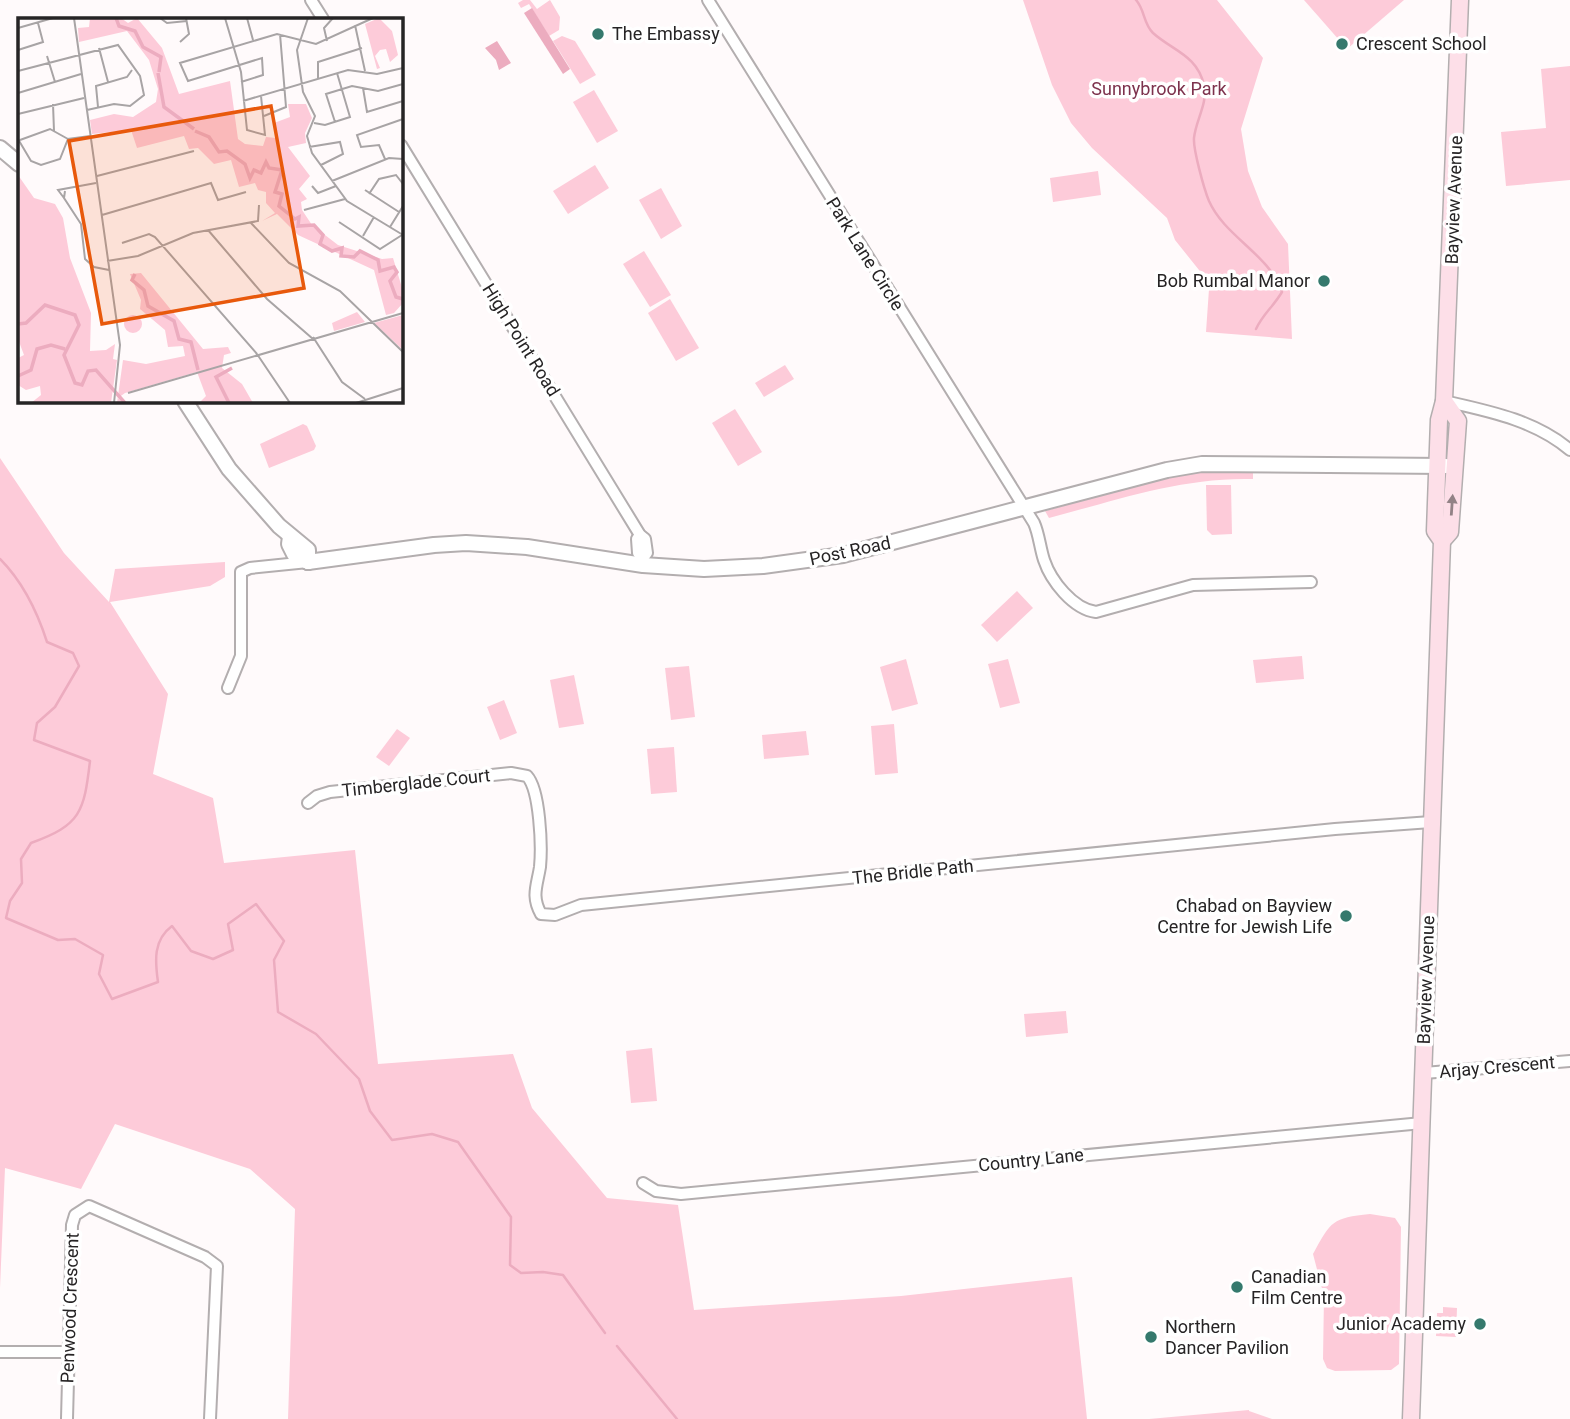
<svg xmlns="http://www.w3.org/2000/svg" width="1570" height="1419" font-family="Roboto,sans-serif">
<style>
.green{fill:#fdcbd9}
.water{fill:#ecacbf}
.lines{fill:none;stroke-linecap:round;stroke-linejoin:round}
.stream{stroke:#ecacbf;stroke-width:2.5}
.minor-casing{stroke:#b3aeaf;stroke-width:14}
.tertiary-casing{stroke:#b3aeaf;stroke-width:18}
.secondary-casing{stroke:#b3aeaf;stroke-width:19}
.minor{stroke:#fff;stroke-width:10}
.tertiary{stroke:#fff;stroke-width:14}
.secondary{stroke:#fddfe8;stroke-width:16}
.oneway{fill:#928286}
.poi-dot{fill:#35796d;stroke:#fff;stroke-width:2.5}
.labels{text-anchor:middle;stroke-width:7;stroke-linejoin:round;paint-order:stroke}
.poi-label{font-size:18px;fill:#262425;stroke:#fff;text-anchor:start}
.park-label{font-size:18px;fill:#7d324d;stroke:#fff}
.street-label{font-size:18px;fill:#262425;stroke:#fff}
.inset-river{fill:none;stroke:#ecacbf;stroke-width:3.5}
.inset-road{fill:none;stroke:#a8a4a5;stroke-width:2}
.view{fill:#e8590c;fill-opacity:0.15;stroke:#e8590c;stroke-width:3.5}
.inset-edge{fill:none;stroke:#262425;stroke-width:3.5}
</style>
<rect width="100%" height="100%" fill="#fffafb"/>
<g class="green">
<path d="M523,0H530L537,9L550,0L560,17L559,30L549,36L529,4L521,8L518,3Z"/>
<path d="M1023,0H1217L1263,58L1241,129L1248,171L1262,207L1288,244L1292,339L1206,332L1209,289L1199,270L1175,240L1167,218L1092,148L1071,123L1052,85Z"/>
<path d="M1304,0H1404L1347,49Z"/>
<path d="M562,36L575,41L596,75L580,84L553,41Z"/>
<path d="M1570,66V180L1506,186L1501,132L1546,128L1541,69Z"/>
<path d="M594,90L618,131L597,143L573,102Z"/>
<path d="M595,165L609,188L568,214L553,191Z"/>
<path d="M1098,171L1101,195L1053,202L1050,178Z"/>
<path d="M661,188L682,226L661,239L639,200Z"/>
<path d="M644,251L671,295L650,307L623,264Z"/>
<path d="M670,299L699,348L676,361L648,313Z"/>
<path d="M785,365L794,379L764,397L755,383Z"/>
<path d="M735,409L762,452L738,466L712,423Z"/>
<path d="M303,424L307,426L316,446L314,450L269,468L260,444Z"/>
<path d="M0,458L64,553L109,602L115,569L225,562V577L210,586L110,602L168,694L153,774L213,798L224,863L355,850L378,1064L513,1054L532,1108L607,1198L678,1205L694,1310L901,1296L1072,1277L1087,1419H288L295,1209L250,1169L115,1124L81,1189L5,1168L0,1288Z"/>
<path d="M1225,469L1253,472V479C1182,477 1117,500 1049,518L1045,511L1181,473Z"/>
<path d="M1206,485H1231L1232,534L1212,535L1207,530Z"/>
<path d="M1017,591L1033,608L997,642L981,625Z"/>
<path d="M1302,656L1304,679L1256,683L1253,660Z"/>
<path d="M906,659L918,704L892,711L880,667Z"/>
<path d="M1008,659L1020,703L1000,708L988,664Z"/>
<path d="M689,666L695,717L671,720L665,668Z"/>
<path d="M574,675L584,724L559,728L550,680Z"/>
<path d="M504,700L517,733L500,740L487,707Z"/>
<path d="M894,724L898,773L875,775L871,726Z"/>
<path d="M397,729L410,738L389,766L376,757Z"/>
<path d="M806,731L809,755L764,759L762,735Z"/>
<path d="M674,747L677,792L651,794L647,749Z"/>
<path d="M1066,1011L1068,1033L1026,1037L1024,1014Z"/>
<path d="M652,1048L657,1101L631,1103L626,1051Z"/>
<path d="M1370,1214L1395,1218L1401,1227L1399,1364L1391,1370L1335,1371L1327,1368L1323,1359L1324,1296L1313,1254C1331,1221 1332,1218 1370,1214Z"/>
<path d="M1443,1307L1457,1308L1456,1337L1436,1336L1437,1313H1443Z"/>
<path d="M1249,1411L1272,1419H1149L1249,1410Z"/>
</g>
<g class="water">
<path d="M532,8L570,69L563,74L524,13Z"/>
<path d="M497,41L511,63L499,70L496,60L485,48Z"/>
</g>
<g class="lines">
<g class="stream">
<path d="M1136,0C1145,10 1143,23 1153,33C1173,51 1197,55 1204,85C1208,104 1196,119 1194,138C1193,149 1204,189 1209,201C1225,237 1269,254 1282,292C1273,307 1263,314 1256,329"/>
<path d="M0,559C23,582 37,611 47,642L73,653L79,666L55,707L37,723L34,740L90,761C84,812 81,825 31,843L21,859L22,883L10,901L6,918L58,940L75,939L103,955L99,974L112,999L158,982C155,961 153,940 172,926L191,951L213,959L233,950L228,924L256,904L284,941L274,960L278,1012L316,1034L359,1079L370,1111L392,1140L432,1134L458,1142L511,1217L510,1265L521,1273L543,1272L563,1275L605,1333"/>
<path d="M617,1346L677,1419"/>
</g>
<g class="minor-casing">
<g id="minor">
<path d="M311,0L323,19"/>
<path d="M708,0L1034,523C1039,534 1040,548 1044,560C1051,581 1073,609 1096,612L1193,585L1311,582"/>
<path d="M401,145L640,535L645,539L647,553L643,558V565"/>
<path d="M1444,401C1488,411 1535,420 1570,450"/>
<path d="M640,535L637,539L638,553L643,558"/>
<path d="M228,688L241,656V572L250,568L308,562"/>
<path d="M308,803L317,796L330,792L511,773L527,776C540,790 542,846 540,867C537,886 531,896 541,914L555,915L581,905L1335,829L1431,822"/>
<path d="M1424,1073L1570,1061"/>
<path d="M643,1183L656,1191L681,1194L1422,1123"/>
<path d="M0,1352H68"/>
<path d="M67,1419L72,1225L75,1215L89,1206L205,1257L217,1266L210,1419"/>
</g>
</g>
<g class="tertiary-casing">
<g id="tertiary">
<path d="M0,148L19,164"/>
<path d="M185,401L229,469L279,526L308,550V562"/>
<path d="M290,537L289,544L294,554L308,562"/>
<path d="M308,562L434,545L466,543L527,547L643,565L704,569L763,566L843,555L1167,470L1202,464L1446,466"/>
</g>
</g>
<g class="secondary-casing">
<g id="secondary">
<path d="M1442,541L1450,532L1458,421L1444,401"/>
<path d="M1411,1419L1442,541L1435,531L1439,420L1444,401L1460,0"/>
</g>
</g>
<use href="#minor" class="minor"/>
<use href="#tertiary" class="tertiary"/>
<use href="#secondary" class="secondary"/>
</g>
<defs><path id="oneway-solid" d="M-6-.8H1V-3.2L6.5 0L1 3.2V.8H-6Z" transform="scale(1.75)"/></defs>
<use class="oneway" href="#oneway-solid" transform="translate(1452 505) rotate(-86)"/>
<g class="poi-dot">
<circle cx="598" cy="34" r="7"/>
<circle cx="1342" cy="44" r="7"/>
<circle cx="1324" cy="281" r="7"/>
<circle cx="1346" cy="916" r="7"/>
<circle cx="1237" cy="1287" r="7"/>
<circle cx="1480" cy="1324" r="7"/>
<circle cx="1151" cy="1337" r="7"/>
</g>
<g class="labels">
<g class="poi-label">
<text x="612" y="40">The Embassy</text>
<text x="1356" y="50">Crescent School</text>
<text x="1310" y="287" text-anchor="end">Bob Rumbal Manor</text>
<text x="1332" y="912" text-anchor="end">Chabad on Bayview<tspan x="1332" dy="21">Centre for Jewish Life</tspan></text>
<text x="1251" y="1283">Canadian<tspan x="1251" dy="21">Film Centre</tspan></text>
<text x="1466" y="1330" text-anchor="end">Junior Academy</text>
<text x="1165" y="1333">Northern<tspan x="1165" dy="21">Dancer Pavilion</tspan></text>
</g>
<g class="park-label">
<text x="1159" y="95">Sunnybrook Park</text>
</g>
<g class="street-label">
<text transform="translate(1454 200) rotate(-88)" y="6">Bayview Avenue</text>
<text transform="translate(865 254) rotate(58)" y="6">Park Lane Circle</text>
<text transform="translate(521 340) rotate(58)" y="6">High Point Road</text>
<text transform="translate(850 551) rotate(-12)" y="6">Post Road</text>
<text transform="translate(416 783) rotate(-6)" y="6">Timberglade Court</text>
<text transform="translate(913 872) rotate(-6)" y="6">The Bridle Path</text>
<text transform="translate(1426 980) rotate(-88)" y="6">Bayview Avenue</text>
<text transform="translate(1497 1067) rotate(-5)" y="6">Arjay Crescent</text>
<text transform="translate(1031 1160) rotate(-6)" y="6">Country Lane</text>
<text transform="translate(70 1308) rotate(-88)" y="6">Penwood Crescent</text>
</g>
</g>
<g transform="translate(18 18)">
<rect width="385" height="385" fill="#fffafb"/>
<path d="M72,0H103L110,5L119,0L144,30L161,76L212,63L220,121L227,126L245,128L248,119L258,120L256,105L272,99L270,86H288L294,100L287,115L288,125L270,129L292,158L281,171L289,181L283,184L284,192L294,207L320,227L364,241L375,240L385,273V285L376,295L368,297L356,252L280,217L259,196L244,203L257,195L248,185V174L240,172L237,165L221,169L213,142L196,146L180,130L171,131L166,118L119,130L113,112L74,116L72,102L96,96L115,99L138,84L140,71L131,42L109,13L61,24L60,10L71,9ZM361,0L374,13L380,37L372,44L368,31L362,32L357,38L362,50L359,51L347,6ZM0,157L16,180L37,186L45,200L52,240L73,295L72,333L88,332L97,326L95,341L99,342L93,385H13L23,377L22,368L8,372L0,367V340L6,337L0,321ZM123,255L185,331L210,329L213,335L206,337L204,350L224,366L235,385H181L188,378L179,354L107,375L100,380L105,385H99L105,342L128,346L167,338L165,328L150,329L147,312L122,291L123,282L112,256ZM339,294L347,304L316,313L314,305ZM106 306a9 9 0 1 1 18 0a9 9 0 1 1-18 0ZM385,297V332L356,305Z" fill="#fdcbd9"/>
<path class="inset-river" d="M98,0L101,8L117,13L125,29L143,39L141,54M140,55L146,89L176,111M177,113L191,119L201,134L209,133L227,146L232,160L236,152L243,155L248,144L251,150L264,152L257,174L264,176L261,188L277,201L281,199L280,208L296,207L305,217L302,226L314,233L324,230L323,238L336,239L342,233L360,242L362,253L376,249L379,254L372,263L378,279L385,281M117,256L114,262L126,272L130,288L156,303L161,321L173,324L180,352M0,306L8,305L27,287L57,297L61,307L46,337L57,365L64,367L70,353L78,352L107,385M0,358L13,352L19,331L33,327L47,331M211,385L198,359L214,350"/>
<path class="inset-road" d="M56,0L102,327L96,385M142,0L149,5L169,3M207,0L223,54L229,112L247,117L243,78M229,0L235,22M290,0L279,32L285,74L297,98L289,118L294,135L329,183L385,217M337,7L347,53M0,10L35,0M309,23L306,10L315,0M162,24L171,16L168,0M81,30L90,64M0,32L25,24L20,5M29,38L37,64M0,53L100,27L122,58L126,77L112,88L96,86L69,92M300,60V44L344,30M223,64L245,57L244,40L170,63L162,45L259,16L298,26L355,0M345,70L349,94L385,83M0,75L63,56M225,83L330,52L359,56L385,50M35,86L36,113M80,89L78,68L109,59L114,52M0,96L66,80M246,98L268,89L262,16M317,104L308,76L334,68L360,73L385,66M296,105L307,107L332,99L319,55M0,121L13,143L23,147L42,141L50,121L72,118M2,122L32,111L50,121M291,129L322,124L325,136L303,147M367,141L361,127L343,129L339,117L385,101M79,158L176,133M314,163L371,140L385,141M294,168L300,175L318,168M347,172L381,194M47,173L46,180L63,206L67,241L76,249L91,252M351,176L361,161L378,157L385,166M46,180L40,172L78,165M286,192L327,181M84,197L193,165L200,182L228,174M321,204L362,231L384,217M233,205L271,245L322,273L385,334M372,209L385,188M190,212L249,281L295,321M345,218L356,199M104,225L131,216L137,219L239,336M89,243L120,238L175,215L240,203L241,187M295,319L324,364L347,381M239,336L272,385M110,375L385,295M338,385L385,370"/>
<path class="view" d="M253,88L286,270L84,306L51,123Z"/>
<rect width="385" height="385" class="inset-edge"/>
</g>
</svg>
